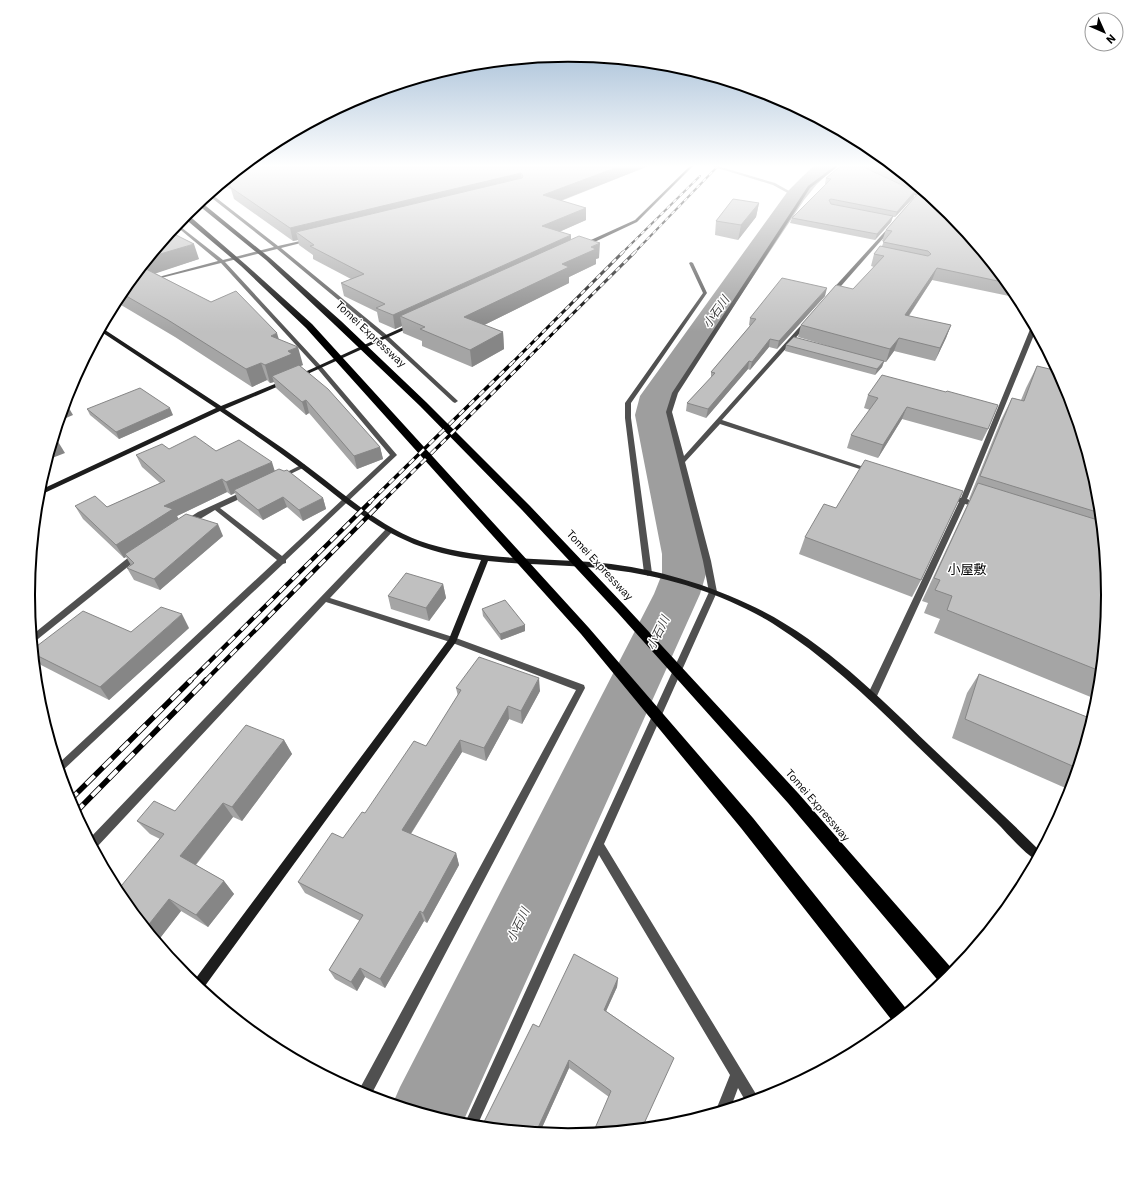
<svg xmlns="http://www.w3.org/2000/svg" width="1136" height="1190" font-family="'IBM Plex Sans','Noto Sans JP',sans-serif">
<style>
.lines{fill:none;stroke-linecap:round;stroke-linejoin:round}
.stream{fill:#9e9e9e;fill-rule:evenodd}
.river{fill:#9e9e9e;fill-rule:evenodd}
.street{fill:#505050;fill-rule:evenodd}
.secondary{fill:#1d1d1d;fill-rule:evenodd}
.highway{fill:#000;fill-rule:evenodd}
.rail-far4-casing{stroke:#000;stroke-width:2}
.rail-far3-casing{stroke:#000;stroke-width:3}
.rail-far2-casing{stroke:#000;stroke-width:3.5}
.rail-far1-casing{stroke:#000;stroke-width:4.5}
.rail-casing{stroke:#000;stroke-width:5.5}
.rail-far4{stroke:#fff;stroke-width:1.5;stroke-dasharray:4.5;stroke-linecap:butt}
.rail-far3{stroke:#fff;stroke-width:2;stroke-dasharray:5.5;stroke-linecap:butt}
.rail-far2{stroke:#fff;stroke-width:2.5;stroke-dasharray:7;stroke-linecap:butt}
.rail-far1{stroke:#fff;stroke-width:3;stroke-dasharray:9;stroke-linecap:butt}
.rail{stroke:#fff;stroke-width:4;stroke-dasharray:12;stroke-linecap:butt}
.wall{fill:#a5a5a5}
.shaded-wall{fill:#868686}
.building{fill:#c0c0c0;stroke:#868686}
.labels{text-anchor:middle;stroke-width:3;stroke-linejoin:round;paint-order:stroke}
.street-label{font-size:11px;fill:#000;stroke:#fff}
.water-label{font-size:12px;font-style:italic;fill:#3f3f3f;stroke:#fff}
.quarter-label{font-size:13px;fill:#000;stroke:#fff}
.rim{fill:none;stroke:#000;stroke-width:2}
</style>
<rect width="100%" height="100%" fill="#fff"/>
<g class="lines">
<path class="stream" d="M714,165L775,183L798,196L795,197L773,185L708,165Z"/>
<path class="river" d="M815,165H838L817,184L804,200L674,396L671,415L706,554V574L700,594L462,1124L393,1103L400,1087L654,594L662,574V554L635,415L640,396L788,191L803,176Z"/>
<g class="street">
<path d="M836,165H840L810,188L678,393L672,412L684,456L804,322H808V324L722,420L873,470L874,471L873,472H869L720,424L685,462L711,561L717,592L604,844L759,1099L746,1102L738,1088L731,1107L717,1111L716,1110L730,1075L599,855L477,1126L464,1125L709,592L703,561L666,412L672,393L808,186Z"/>
<path d="M903,188L934,201L938,204H936L903,190Z"/>
<path d="M210,193L278,246L309,239V241L281,248L388,336L458,401L455,403L453,402L384,338L277,249L225,262L321,366L397,455L286,560V563L283,564L60,773L58,764L277,560L215,510L190,525H184L183,523L184,521L198,512L244,491H248L249,493L248,495L220,508L282,556L390,455L317,368L221,263L153,280L151,279L218,261L176,226L177,224L223,260L274,247L208,195Z"/>
<path d="M890,226L893,227L834,294H830V292Z"/>
<path d="M691,262L693,263L707,293L631,403V418L652,573L648,576L644,573L625,418V403L703,293L689,263Z"/>
<path d="M1033,326L1036,330L967,499L979,503L981,505L977,507L965,504L877,696L875,699L872,700L869,699L867,696L959,502L946,498L945,496L948,494L961,498L1031,327Z"/>
<path d="M303,464L305,465V467L282,478L280,479L277,477Z"/>
<path d="M387,528H390L394,530L330,598L456,638L584,685L585,688L370,1097L358,1092L359,1090L576,690L450,642L326,602L96,848H94L89,839Z"/>
<path d="M137,552L141,555L140,557L33,643L32,635L134,553Z"/>
</g>
<g class="secondary">
<path d="M691,165H694L637,222L586,246H582V244L635,220Z"/>
<path d="M410,324L415,325L301,377L296,376Z"/>
<path d="M102,328L221,406L282,381H286V383L225,409C254,429 284,448 312,470C348,497 385,531 429,544C482,560 536,558 591,562C645,566 699,581 748,604C818,636 874,692 929,745C966,780 1004,815 1040,851L1036,860C1022,851 1008,834 996,822C967,794 938,766 909,738C866,696 823,655 772,623C727,596 673,578 621,571C577,564 532,566 488,561L456,642L202,990L193,982L449,639L481,560C455,557 428,551 405,540C367,523 335,494 302,469C276,449 248,430 220,411L38,496V491L216,408L100,331Z"/>
</g>
<g class="highway">
<path d="M201,202L270,258L341,321L426,402L530,506L626,607L798,793L954,971L941,984L788,803L618,613L522,510L420,406L335,325L266,260L197,204Z"/>
<path d="M186,213L245,264L312,324L589,628L753,818L908,1011L894,1023L741,828L581,634L306,328L241,266L183,217Z"/>
</g>
<g class="rail-far4-casing">
<g id="rail-far4">
<path d="M622,253L700,176"/>
<path d="M634,253L719,165"/>
</g>
</g>
<g class="rail-far3-casing">
<g id="rail-far3">
<path d="M511,364L623,252"/>
<path d="M522,364L635,252"/>
</g>
</g>
<g class="rail-far2-casing">
<g id="rail-far2">
<path d="M369,503L512,363"/>
<path d="M381,503L523,363"/>
</g>
</g>
<g class="rail-far1-casing">
<g id="rail-far1">
<path d="M190,681L370,502"/>
<path d="M205,681L382,502"/>
</g>
</g>
<g class="rail-casing">
<g id="rail">
<path d="M69,801L191,680"/>
<path d="M75,813L206,680"/>
</g>
</g>
<use href="#rail-far4" class="rail-far4"/>
<use href="#rail-far3" class="rail-far3"/>
<use href="#rail-far2" class="rail-far2"/>
<use href="#rail-far1" class="rail-far1"/>
<use href="#rail" class="rail"/>
</g>
<g class="wall">
<path d="M244,165H651L561,201L586,208V220L559,232L599,258L596,259V264L569,277V283L484,325L503,332L504,349L472,367L422,346V341L403,333L402,326L395,329L379,322L377,312L344,296L341,283L351,279L313,259V255L299,245L298,240L293,241L234,199L231,189L220,185Z"/>
<path d="M842,165H892L950,213L1016,294L1011,293L1009,296L932,280L909,316L951,325L946,338L935,361L894,351L886,362H884L882,367L875,375L785,351L786,345L835,348L798,337L801,325L853,289L874,267L871,266L874,254L882,246L884,241H882L886,230L919,192L885,177L915,191L914,197L895,217H893L891,222L875,240L790,223L792,218L826,184H825L826,178Z"/>
<path d="M759,203L756,217L738,240L715,235L716,221Z"/>
<path d="M170,232L199,259L155,273L278,339L303,365L300,366L380,447L383,459L357,469L309,413L306,415L276,388L274,382L270,383L267,380L252,387L175,337L116,302L119,295Z"/>
<path d="M825,296L777,349L769,347L750,370L748,369L706,418L686,411L687,403L711,378V372L750,326L749,325L750,318Z"/>
<path d="M1037,366L1056,371L1057,370L1067,389L1098,490L1108,595L1098,700L934,633L940,619L924,613L928,603L922,601L970,499H969L1001,420L1012,398L1021,400L1026,388Z"/>
<path d="M868,395L988,429L982,441L902,419L878,458L847,448L851,435L870,410L864,408Z"/>
<path d="M87,409L173,415L119,439L90,415Z"/>
<path d="M169,449L216,451L275,471L323,498L326,509L303,521L287,507L263,520L238,501L235,493L231,495L227,492L177,516L178,519L223,536L160,590L134,580L127,568L131,565L126,557L124,558L83,519L75,506L107,507L160,483L142,467L136,455Z"/>
<path d="M836,508L921,580L912,597L799,554L805,537Z"/>
<path d="M443,584L446,598L429,621L391,609L388,596Z"/>
<path d="M482,609L525,625V631L501,640L483,616Z"/>
<path d="M189,628L109,700L41,665L34,657L33,649L131,632Z"/>
<path d="M979,674L1092,719L1070,790L952,738L967,693Z"/>
<path d="M456,688L540,691L522,724L509,719L486,761L462,752L411,834L456,853L459,865L427,923L424,921L385,988L365,977L357,991L335,979L329,970L360,921L305,893L298,882L343,838L365,813L426,746L458,696Z"/>
<path d="M284,740L292,754L242,821L233,817L196,865L224,881L234,894L208,927L181,911L157,942L119,895L160,839L150,834L137,821L175,811Z"/>
<path d="M618,978L617,987L606,1011L674,1058L609,1097L569,1068L540,1132L482,1126L539,1027Z"/>
</g>
<g class="shaded-wall">
<path d="M623,165H651L544,207L543,195Z"/>
<path d="M521,173L522,185L296,232L298,240L293,241L290,228Z"/>
<path d="M915,191L914,197L895,217L897,212Z"/>
<path d="M759,203L756,217L738,240L741,225Z"/>
<path d="M586,208V220L543,239L542,226Z"/>
<path d="M893,216L891,222L875,240L877,234Z"/>
<path d="M571,235V248L400,316L402,326L395,329L393,315Z"/>
<path d="M600,243L599,258L596,259V264L569,277V283L466,334L464,317L562,264L591,247Z"/>
<path d="M194,244L199,259L130,282L150,257Z"/>
<path d="M937,268L932,280L901,327L905,315Z"/>
<path d="M827,288L825,296L777,349L779,341Z"/>
<path d="M951,325L946,338L935,361L940,348Z"/>
<path d="M503,332L504,349L472,367L470,350Z"/>
<path d="M277,333L282,350L271,336Z"/>
<path d="M899,338L894,351L886,362L890,349Z"/>
<path d="M770,339L769,347L750,370L752,362Z"/>
<path d="M298,347L303,365L272,376L274,382L270,383L265,365L288,351Z"/>
<path d="M749,361L748,369L706,418L708,409Z"/>
<path d="M884,361L882,367L875,375L877,369Z"/>
<path d="M261,363L267,380L252,387L246,369Z"/>
<path d="M306,400L309,413L306,415L302,402Z"/>
<path d="M65,403H66L73,415L59,421Z"/>
<path d="M907,407L902,419L878,458L883,445Z"/>
<path d="M170,408L173,415L119,439L116,432Z"/>
<path d="M57,440L65,453L47,460L53,441Z"/>
<path d="M380,447L383,459L357,469L354,456Z"/>
<path d="M272,462L276,475L234,490L235,493L231,495L226,482Z"/>
<path d="M222,479L227,492L177,516L180,522L125,554L126,557L124,558L116,545L164,506Z"/>
<path d="M283,497L287,507L263,520L258,510Z"/>
<path d="M323,498L326,509L303,521L299,510Z"/>
<path d="M218,524L223,536L160,590L154,579Z"/>
<path d="M443,584L446,598L429,621L426,608Z"/>
<path d="M182,614L189,628L109,700L100,687Z"/>
<path d="M525,625V631L501,640L500,634Z"/>
<path d="M539,678L540,691L522,724L521,711Z"/>
<path d="M508,706L509,719L486,761L484,748Z"/>
<path d="M284,740L292,754L242,821L232,807Z"/>
<path d="M460,740L462,752L406,841L402,830Z"/>
<path d="M223,803L233,817L192,869L180,856Z"/>
<path d="M456,853L459,865L427,923L423,913Z"/>
<path d="M224,881L234,894L208,927L196,915Z"/>
<path d="M169,899L181,911L157,942L146,928Z"/>
<path d="M420,911L424,921L385,988L380,979Z"/>
<path d="M360,968L365,977L357,991L351,982Z"/>
<path d="M618,978L617,987L603,1018L604,1010Z"/>
<path d="M569,1060V1068L540,1132H536Z"/>
</g>
<g class="building">
<path d="M244,165H623L543,195L586,208L542,226L571,235L393,315L376,308L385,304L341,283L364,274L310,246L314,245L296,232L522,178L523,176L521,173L290,228L230,187L231,179L229,178Z"/>
<path d="M842,165H859L915,191L897,212L831,199L829,200L831,204L893,216L877,234L792,218L831,179L826,178Z"/>
<path d="M883,165H892L900,172Z"/>
<path d="M921,190L950,213L1007,283L937,268L905,315L951,325L940,348L899,338L890,349L801,325L836,285L853,289L884,256L874,254L880,246L928,256L931,254L928,251L883,242L892,231L886,230Z"/>
<path d="M733,199L759,203L741,225L716,221Z"/>
<path d="M170,232L194,244L150,257Z"/>
<path d="M579,236L600,243L591,247L596,249L562,264L569,267L464,317L503,332L470,350L420,329L425,327L400,316Z"/>
<path d="M142,267L211,302L236,291L277,333L271,336L298,347L288,351L292,354L265,365L261,363L246,369L168,320L121,293Z"/>
<path d="M782,278L827,288L779,341L770,339L752,362L749,361L708,409L687,403L715,373L711,372L756,319L750,318Z"/>
<path d="M794,337L884,361L877,369L786,345Z"/>
<path d="M299,365L328,389L380,447L354,456L306,400L302,402L272,376Z"/>
<path d="M1037,366L1058,371L1067,389L1098,490L1100,513L980,476L1012,398L1024,401Z"/>
<path d="M882,375L946,392L947,391L998,405L988,429L907,407L883,445L851,435L878,398L868,395Z"/>
<path d="M140,388L170,408L116,432L87,409Z"/>
<path d="M195,436L216,451L239,440L272,462L226,482L222,479L164,506L173,509L116,545L75,506L95,496L107,507L165,481L136,455L162,444L169,449Z"/>
<path d="M54,437L57,440L53,441Z"/>
<path d="M865,460L963,491L921,580L805,537L824,504L836,508Z"/>
<path d="M279,469L284,471L287,470L323,498L299,510L283,497L258,510L234,490Z"/>
<path d="M978,483L1101,521L1108,595L1100,671L947,610L952,596L935,590L940,580L934,578Z"/>
<path d="M186,514L218,524L154,579L127,568L134,563L125,554Z"/>
<path d="M406,573L443,584L426,608L388,596Z"/>
<path d="M505,600L525,625L500,634L482,609Z"/>
<path d="M161,607L182,614L100,687L34,654L33,649L83,611L131,632Z"/>
<path d="M479,657L539,678L521,711L508,706L484,748L460,740L402,830L456,853L423,913L420,911L380,979L360,968L351,982L329,970L363,915L298,882L332,833L343,838L362,812L365,813L414,741L426,746L461,690L456,688Z"/>
<path d="M979,674L1092,719L1077,768L965,719Z"/>
<path d="M246,725L284,740L232,807L223,803L180,856L224,881L196,915L169,899L146,928L119,895L117,891L164,834L137,821L154,801L175,811Z"/>
<path d="M574,954L618,978L604,1010L674,1058L642,1128L593,1133L611,1091L569,1060L536,1132L482,1126L533,1024L539,1027Z"/>
</g>
<linearGradient id="sky" x2="0" y2="1"><stop stop-color="#8aabca"/><stop offset="0.5" stop-color="#fff"/><stop offset="1" stop-color="#fff" stop-opacity="0"/></linearGradient>
<rect width="1136" height="332" fill="url(#sky)"/>
<g class="labels">
<g class="street-label">
<text transform="translate(371 334) rotate(43)" y="4">Tomei Expressway</text>
<text transform="translate(600 565) rotate(47)" y="4">Tomei Expressway</text>
<text transform="translate(818 805) rotate(49)" y="4">Tomei Expressway</text>
</g>
<g class="water-label">
<text transform="translate(716 312) rotate(-55)" y="4">小石川</text>
<text transform="translate(658 633) rotate(-64)" y="4">小石川</text>
<text transform="translate(518 925) rotate(-64)" y="4">小石川</text>
</g>
<g class="quarter-label">
<text x="967" y="574">小屋敷</text>
</g>
</g>
<path d="M0 0H1136V1190H0ZM35 595a533 533 0 1 1 1066 0a533 533 0 1 1-1066 0Z" fill="#fff" fill-rule="evenodd"/>
<path class="rim" d="M35 595a533 533 0 1 1 1066 0a533 533 0 1 1-1066 0Z"/>
<g transform="translate(1104 32) rotate(135)"><circle r="19" fill="#ffffff" stroke="#999999"/>
<path d="M0-3L7 15L0 10L-7 15Z" fill="#000000"/>
<text y="-6" font-size="11" font-weight="bold" text-anchor="middle" fill="#000000">N</text>
</g>
</svg>
